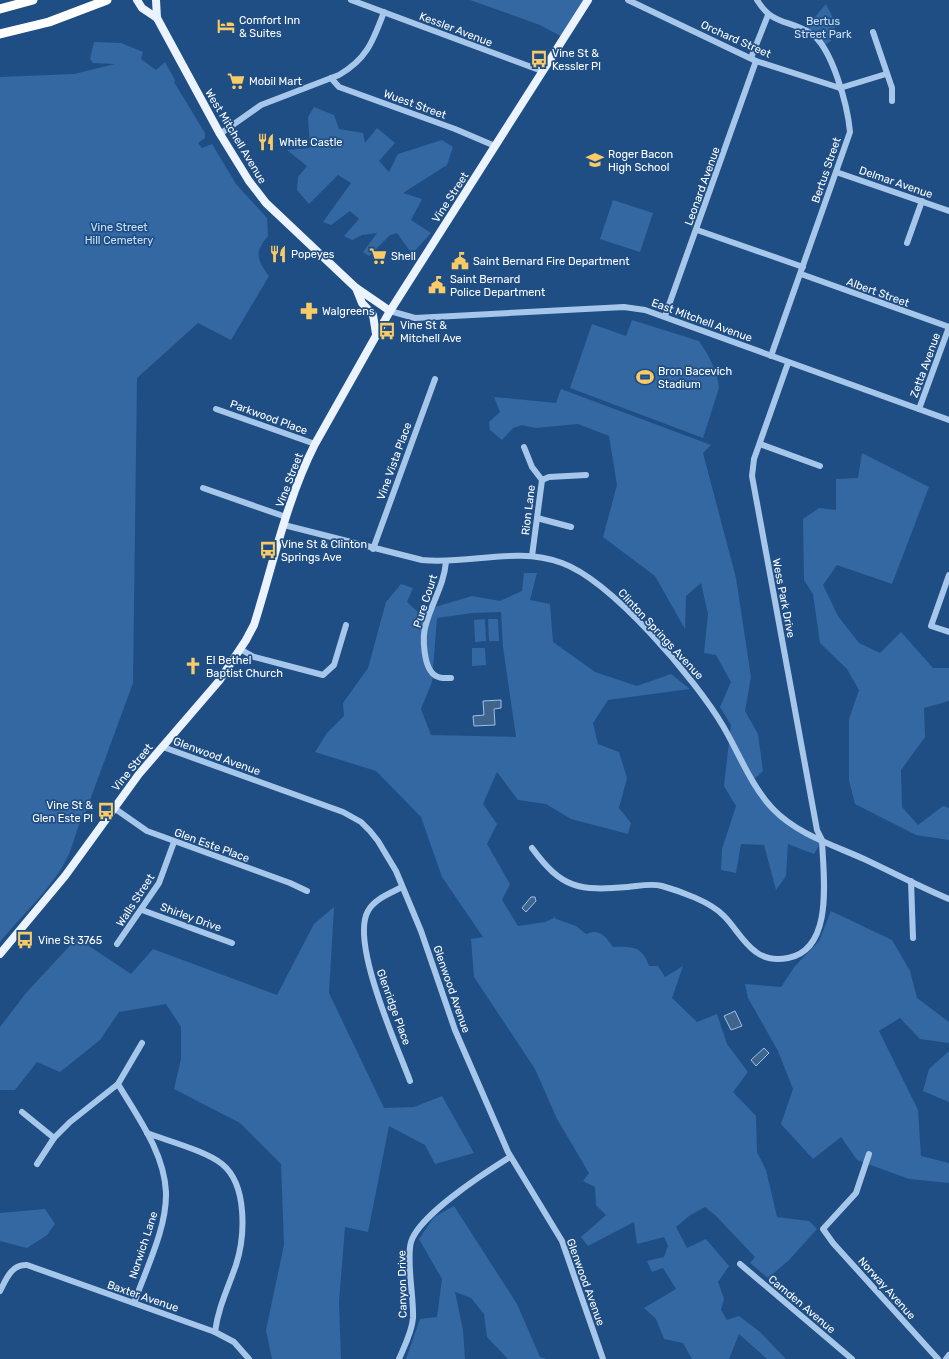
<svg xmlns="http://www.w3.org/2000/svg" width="949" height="1359" font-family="Rubik,sans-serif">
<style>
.green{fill:#3368a3;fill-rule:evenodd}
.water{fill:#41648b;stroke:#9bc2eb}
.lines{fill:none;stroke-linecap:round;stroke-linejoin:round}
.minor{stroke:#a7c7ea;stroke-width:6}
.major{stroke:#ebf3fe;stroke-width:8}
.highway{stroke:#fff;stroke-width:9}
.labels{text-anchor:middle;stroke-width:3.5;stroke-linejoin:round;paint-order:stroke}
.poi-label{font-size:11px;fill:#fff;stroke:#1f4e85;text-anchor:start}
.park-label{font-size:11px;fill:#cce1f7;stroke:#1f4e85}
.street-label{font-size:11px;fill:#fff;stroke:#1f4e85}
</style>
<rect width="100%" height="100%" fill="#1f4e85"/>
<g class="green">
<path d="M470,0H588L564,38L540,25Z"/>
<path d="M826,4L836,24L831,41L824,45L804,30Z"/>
<path d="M94,42L121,43L143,52L141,59L156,70L165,62L175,80L174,82L205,133V138L198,143L202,148L212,144L236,184L267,218L268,236C254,252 257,260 269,276L231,340L198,323L137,378L133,683L86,811C75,828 75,844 66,860C52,888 20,917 0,942V77L74,74L115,64L93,63L90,59Z"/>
<path d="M314,107L334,115L339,129L363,133L365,143L377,128L395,143L379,161L389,172L398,154L442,140L453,147L447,165L403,193L422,199L411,220L431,233L412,254L397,233L390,235L369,256L363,252L377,233L362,235L352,240L344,236L359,219L350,211L331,225L323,222L351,183L338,175L309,204L297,190L298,177L307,166L287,150L310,148L308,117Z"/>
<path d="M613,200L653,213L640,252L600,239Z"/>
<path d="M632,320L699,341C708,354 718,372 719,388L703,438L570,388L592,324L626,336Z"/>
<path d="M561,389L711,445L703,453L736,578L751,677L745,711L758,734L763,771L752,781L783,819L822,840L814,854L788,844L786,876L776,890L764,845L741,844L736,873L721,870L722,849L736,806L724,786L731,725L720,707L731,682L716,655L704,653L708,614L701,583L686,596L685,629L655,576L603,537L617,485L609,436L578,424L536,428L522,425L513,428L502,440L490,430L489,422L500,412L494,397L556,403Z"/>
<path d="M862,453L929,487L892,584L837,565L823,585L838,616L859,643L880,653L901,632L933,668H949V701L924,708L925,737L901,770L902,807L918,825L943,806L949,808V840L916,835L855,804L849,780V719L859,690L847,669L820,643L813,594L804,580L803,519L819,508L836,510V479L858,478Z"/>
<path d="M524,573H537L530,600L550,604L553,642L595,672L637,686L671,674L690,689L608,700L593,723L598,744L619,752L627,778L619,808L631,823L628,834L571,819L546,804L518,800L497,772L483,804L497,824L487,844L510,884L502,900L518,926L545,922L554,918V916L556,919L576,926L586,934C600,928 605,936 613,947C631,946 643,946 649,966H658L665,977L683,966L672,998L697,1022L717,1014L727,1044L748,1072L733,1092L756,1116L757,1152L766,1170L777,1217L809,1221L817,1229L789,1260L768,1278L750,1263L755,1257L716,1216L705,1207L689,1216L676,1227L687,1248L706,1239L729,1266L718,1282L724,1299L721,1310L727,1320L739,1316L760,1332L786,1359H767L739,1334L729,1359H692L683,1343L664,1339L656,1319L644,1308L676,1289L663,1268L652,1272L647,1261L664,1257L668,1246L664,1237L637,1244L634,1222L588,1246L581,1237L606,1215L596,1205L595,1187L583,1181L589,1173L557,1119L535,1069L474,977L471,939L483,937L442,877L421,817L376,771L315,752L327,733L344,716L343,703L368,668L386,602L401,584L413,588L407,602L418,612L472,596L500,601L522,591ZM501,612L503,647L516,737L431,735L421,709L432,682L437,618L472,613Z"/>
<path d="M485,619L486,641L475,642L474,620Z"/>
<path d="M488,619H498L499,641H489Z"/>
<path d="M472,648H485L486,665L472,666Z"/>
<path d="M334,907L329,993L384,1108L414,1107L442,1096L474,1153L435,1164L425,1145L389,1126L368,1232L345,1227L339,1302L341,1359H272L266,1330L284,1245L281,1164L240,1123L174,1089L181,1059V1027L166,1004L119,1012L100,1040L60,1072L37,1062L15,1090H0V1027L26,993L77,938L131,974L153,949L277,995L314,924Z"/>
<path d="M831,911L892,940L910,971L917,998L949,1022V1043L920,1039L900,1018L879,1031L918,1110L921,1156L949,1163V1183L909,1179L857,1160L841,1137L813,1159L781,1124L793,1089L778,1051L748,998L745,984L781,987L795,966L819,941Z"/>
<path d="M949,1051V1102L923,1091L929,1069Z"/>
<path d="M454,1206L517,1304L540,1357L547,1359H508L487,1337L484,1314L471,1298L455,1292L463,1330L465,1359H406L420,1319L437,1317L442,1279L419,1239L434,1217Z"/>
<path d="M45,1209L55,1224L47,1235L27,1248L0,1241V1213Z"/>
</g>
<g class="water">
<path d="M501,700V708L494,709L495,725L474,726L473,716L484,715L483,701Z"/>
<path d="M531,897H535L536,901L526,912L522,908Z"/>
<path d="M735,1011L742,1026L731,1030L724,1016Z"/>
<path d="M764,1048L769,1053L756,1066L751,1060Z"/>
</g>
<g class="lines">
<g class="minor">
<path d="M351,0L542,71"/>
<path d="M628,0L756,61L840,88L886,74"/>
<path d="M757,0C773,26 788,19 810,33C832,45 848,108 850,132L771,356"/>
<path d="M873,32L892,88V101"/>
<path d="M751,58L768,15"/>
<path d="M331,78L339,87L455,129L495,146"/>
<path d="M220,134L261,105L339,75C367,59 373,41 384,12"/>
<path d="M836,172L949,211"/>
<path d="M697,230L803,267"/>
<path d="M907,243L922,201"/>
<path d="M801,274L949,327"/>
<path d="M390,311L415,318L624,307L645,310L949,420"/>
<path d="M665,316L756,61"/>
<path d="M216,409L315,444"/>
<path d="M919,409L949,327"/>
<path d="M760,444L820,466"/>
<path d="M524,447L532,467L542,480L532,556"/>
<path d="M542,480L549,477L586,475"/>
<path d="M203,488L286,517"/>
<path d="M537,518L571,527"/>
<path d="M284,525L422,560C469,565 516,546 562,563C612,581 696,680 723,726C739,753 751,786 773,809C797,834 833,845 864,859C892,872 920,887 949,899"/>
<path d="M373,549L435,379"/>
<path d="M446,562C444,585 432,602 426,624C422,636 423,669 436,676C441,679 446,678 451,678"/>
<path d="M949,575L931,626L949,632"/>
<path d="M240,649L254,657L323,675L334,665L346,625"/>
<path d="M163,747L343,812L361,822L370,831L378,841L396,871L421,931L455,1030L508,1152L562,1241L603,1359"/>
<path d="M114,808L147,831L290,883L307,891"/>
<path d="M532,848C562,889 579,891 628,887C639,886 651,883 662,886C680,891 711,902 724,916C735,927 743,943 756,952C765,959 777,960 788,958C835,949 823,874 822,840L817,830L752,476L754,459L788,363"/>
<path d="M911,881L913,938"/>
<path d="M402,887C391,893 374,899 368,911C350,942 397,1046 410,1081"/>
<path d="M142,910L232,943"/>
<path d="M117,944L159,883L174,842"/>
<path d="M118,1084C137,1116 164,1152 166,1192C167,1228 146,1269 134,1303"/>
<path d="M22,1112L54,1138"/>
<path d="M147,1133C168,1141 206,1151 222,1164C248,1185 245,1237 236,1265C228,1288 218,1308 215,1332"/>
<path d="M869,1154L856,1193L823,1229L833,1243L938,1359"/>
<path d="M37,1164L54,1138L70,1122L118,1084L142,1043"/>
<path d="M740,1264L852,1359"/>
<path d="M0,1291C6,1280 11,1264 27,1265L215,1332L234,1342L249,1359"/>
<path d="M399,1359C404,1347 412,1332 413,1318C414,1297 406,1261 411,1242C419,1215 486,1172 510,1157"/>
<path d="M946,1359L949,1355"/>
</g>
<g class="major">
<path d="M137,0L142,8L157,18L220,134L249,181L266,203L355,287L390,311"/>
<path d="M156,0L157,18"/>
<path d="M356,288L362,303L373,315L376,334"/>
<path d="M0,954L65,876L139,774L219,681L246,640L254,625C273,565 286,501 315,444L390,311L588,0"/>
</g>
<g class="highway">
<path d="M0,9L33,0"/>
<path d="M0,34L49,22L107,0"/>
</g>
</g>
<defs>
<g id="hotel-bare" transform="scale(1.38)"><path d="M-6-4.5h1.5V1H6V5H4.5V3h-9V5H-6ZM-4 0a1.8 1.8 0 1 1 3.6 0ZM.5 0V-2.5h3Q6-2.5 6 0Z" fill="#f8cb67" stroke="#1f4e85" stroke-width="2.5" paint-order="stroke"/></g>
<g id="bus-bare" transform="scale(1.38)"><path d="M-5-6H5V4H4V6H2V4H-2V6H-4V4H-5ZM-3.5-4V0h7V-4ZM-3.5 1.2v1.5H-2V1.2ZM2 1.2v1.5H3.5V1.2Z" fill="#f8cb67" stroke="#1f4e85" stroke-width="2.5" paint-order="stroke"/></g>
<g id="supermarket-bare" transform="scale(1.38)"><path d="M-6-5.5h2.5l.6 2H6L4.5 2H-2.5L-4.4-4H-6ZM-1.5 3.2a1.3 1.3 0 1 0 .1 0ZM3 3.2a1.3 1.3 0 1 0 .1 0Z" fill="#f8cb67" stroke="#1f4e85" stroke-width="2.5" paint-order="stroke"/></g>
<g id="restaurant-bare" transform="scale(1.38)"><path d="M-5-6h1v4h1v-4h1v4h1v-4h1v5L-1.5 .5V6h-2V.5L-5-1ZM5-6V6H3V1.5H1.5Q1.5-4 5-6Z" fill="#f8cb67" stroke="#1f4e85" stroke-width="2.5" paint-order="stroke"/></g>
<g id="school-bare" transform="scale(1.38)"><path d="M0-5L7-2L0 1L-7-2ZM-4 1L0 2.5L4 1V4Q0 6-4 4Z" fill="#f8cb67" stroke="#1f4e85" stroke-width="2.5" paint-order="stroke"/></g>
<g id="civic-bare" transform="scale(1.38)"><path d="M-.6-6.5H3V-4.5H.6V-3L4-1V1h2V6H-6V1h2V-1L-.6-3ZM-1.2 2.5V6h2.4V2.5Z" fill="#f8cb67" stroke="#1f4e85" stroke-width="2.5" paint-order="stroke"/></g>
<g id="pharmacy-bare" transform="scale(1.38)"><path d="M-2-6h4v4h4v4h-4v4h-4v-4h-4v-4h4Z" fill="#f8cb67" stroke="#1f4e85" stroke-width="2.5" paint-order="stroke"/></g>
<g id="stadium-bare" transform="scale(1.38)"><path d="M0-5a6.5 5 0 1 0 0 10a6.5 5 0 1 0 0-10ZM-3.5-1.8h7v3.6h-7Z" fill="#f8cb67" stroke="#1f4e85" stroke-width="2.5" paint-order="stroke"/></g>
<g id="church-bare" transform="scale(1.38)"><path d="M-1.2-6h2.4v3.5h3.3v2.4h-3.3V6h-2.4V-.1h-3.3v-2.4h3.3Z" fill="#f8cb67" stroke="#1f4e85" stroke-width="2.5" paint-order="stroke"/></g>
</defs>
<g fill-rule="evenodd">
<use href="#hotel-bare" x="226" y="26"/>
<use href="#bus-bare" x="539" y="59"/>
<use href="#supermarket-bare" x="236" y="81"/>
<use href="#restaurant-bare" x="266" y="142"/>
<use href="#school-bare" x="595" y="160"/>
<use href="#restaurant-bare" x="278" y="254"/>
<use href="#supermarket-bare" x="378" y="256"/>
<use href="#civic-bare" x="460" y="261"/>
<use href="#civic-bare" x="437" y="285"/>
<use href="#pharmacy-bare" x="309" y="311"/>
<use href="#bus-bare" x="387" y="331"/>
<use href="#stadium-bare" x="645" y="377"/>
<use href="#bus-bare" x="268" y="550"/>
<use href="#church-bare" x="193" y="666"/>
<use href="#bus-bare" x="106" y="811"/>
<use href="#bus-bare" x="25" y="940"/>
</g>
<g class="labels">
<g class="poi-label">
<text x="239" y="24">Comfort Inn<tspan x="239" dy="13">&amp; Suites</tspan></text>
<text x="552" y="57">Vine St &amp;<tspan x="552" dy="13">Kessler Pl</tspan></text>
<text x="249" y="85">Mobil Mart</text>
<text x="279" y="146">White Castle</text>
<text x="608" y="158">Roger Bacon<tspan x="608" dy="13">High School</tspan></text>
<text x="291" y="258">Popeyes</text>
<text x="391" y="260">Shell</text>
<text x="473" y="265">Saint Bernard Fire Department</text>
<text x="450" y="283">Saint Bernard<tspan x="450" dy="13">Police Department</tspan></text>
<text x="322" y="315">Walgreens</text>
<text x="400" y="329">Vine St &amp;<tspan x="400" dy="13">Mitchell Ave</tspan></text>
<text x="658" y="375">Bron Bacevich<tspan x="658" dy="13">Stadium</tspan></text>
<text x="281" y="548">Vine St &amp; Clinton<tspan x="281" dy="13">Springs Ave</tspan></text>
<text x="206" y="664">El Bethel<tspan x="206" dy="13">Baptist Church</tspan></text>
<text x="93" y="809" text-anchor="end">Vine St &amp;<tspan x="93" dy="13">Glen Este Pl</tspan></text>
<text x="38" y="944">Vine St 3765</text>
</g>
<g class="park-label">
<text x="823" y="25">Bertus<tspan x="823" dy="13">Street Park</tspan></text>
<text x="119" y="231">Vine Street<tspan x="119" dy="13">Hill Cemetery</tspan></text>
</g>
<g class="street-label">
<text transform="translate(456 29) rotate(21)" y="4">Kessler Avenue</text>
<text transform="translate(736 39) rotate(24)" y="4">Orchard Street</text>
<text transform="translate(415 104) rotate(20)" y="4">Wuest Street</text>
<text transform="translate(236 136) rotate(59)" y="4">West Mitchell Avenue</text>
<text transform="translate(826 170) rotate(-71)" y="4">Bertus Street</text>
<text transform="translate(896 182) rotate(19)" y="4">Delmar Avenue</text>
<text transform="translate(702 186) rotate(-70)" y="4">Leonard Avenue</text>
<text transform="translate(450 197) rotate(-57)" y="4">Vine Street</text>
<text transform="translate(878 292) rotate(20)" y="4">Albert Street</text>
<text transform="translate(702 320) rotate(20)" y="4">East Mitchell Avenue</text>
<text transform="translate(925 365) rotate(-70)" y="4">Zetta Avenue</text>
<text transform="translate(269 417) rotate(20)" y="4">Parkwood Place</text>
<text transform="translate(394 461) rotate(-70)" y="4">Vine Vista Place</text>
<text transform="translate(289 480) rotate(-69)" y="4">Vine Street</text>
<text transform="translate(528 510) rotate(-83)" y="4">Rion Lane</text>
<text transform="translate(784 598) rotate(79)" y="4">Wess Park Drive</text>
<text transform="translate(425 601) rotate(-72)" y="4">Pure Court</text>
<text transform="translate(661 634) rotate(47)" y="4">Clinton Springs Avenue</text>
<text transform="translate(217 756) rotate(20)" y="4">Glenwood Avenue</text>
<text transform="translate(132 767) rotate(-51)" y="4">Vine Street</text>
<text transform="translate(212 845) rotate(20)" y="4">Glen Este Place</text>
<text transform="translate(135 900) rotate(-57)" y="4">Walls Street</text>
<text transform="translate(191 917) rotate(20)" y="4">Shirley Drive</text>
<text transform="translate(452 989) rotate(71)" y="4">Glenwood Avenue</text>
<text transform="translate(394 1007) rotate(70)" y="4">Glenridge Place</text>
<text transform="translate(143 1245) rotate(-72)" y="4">Norwich Lane</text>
<text transform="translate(586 1282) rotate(70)" y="4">Glenwood Avenue</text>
<text transform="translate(402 1284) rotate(-91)" y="4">Canyon Drive</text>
<text transform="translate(887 1288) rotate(48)" y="4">Norway Avenue</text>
<text transform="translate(143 1296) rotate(19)" y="4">Baxter Avenue</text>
<text transform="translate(802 1304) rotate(40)" y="4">Camden Avenue</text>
</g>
</g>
</svg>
